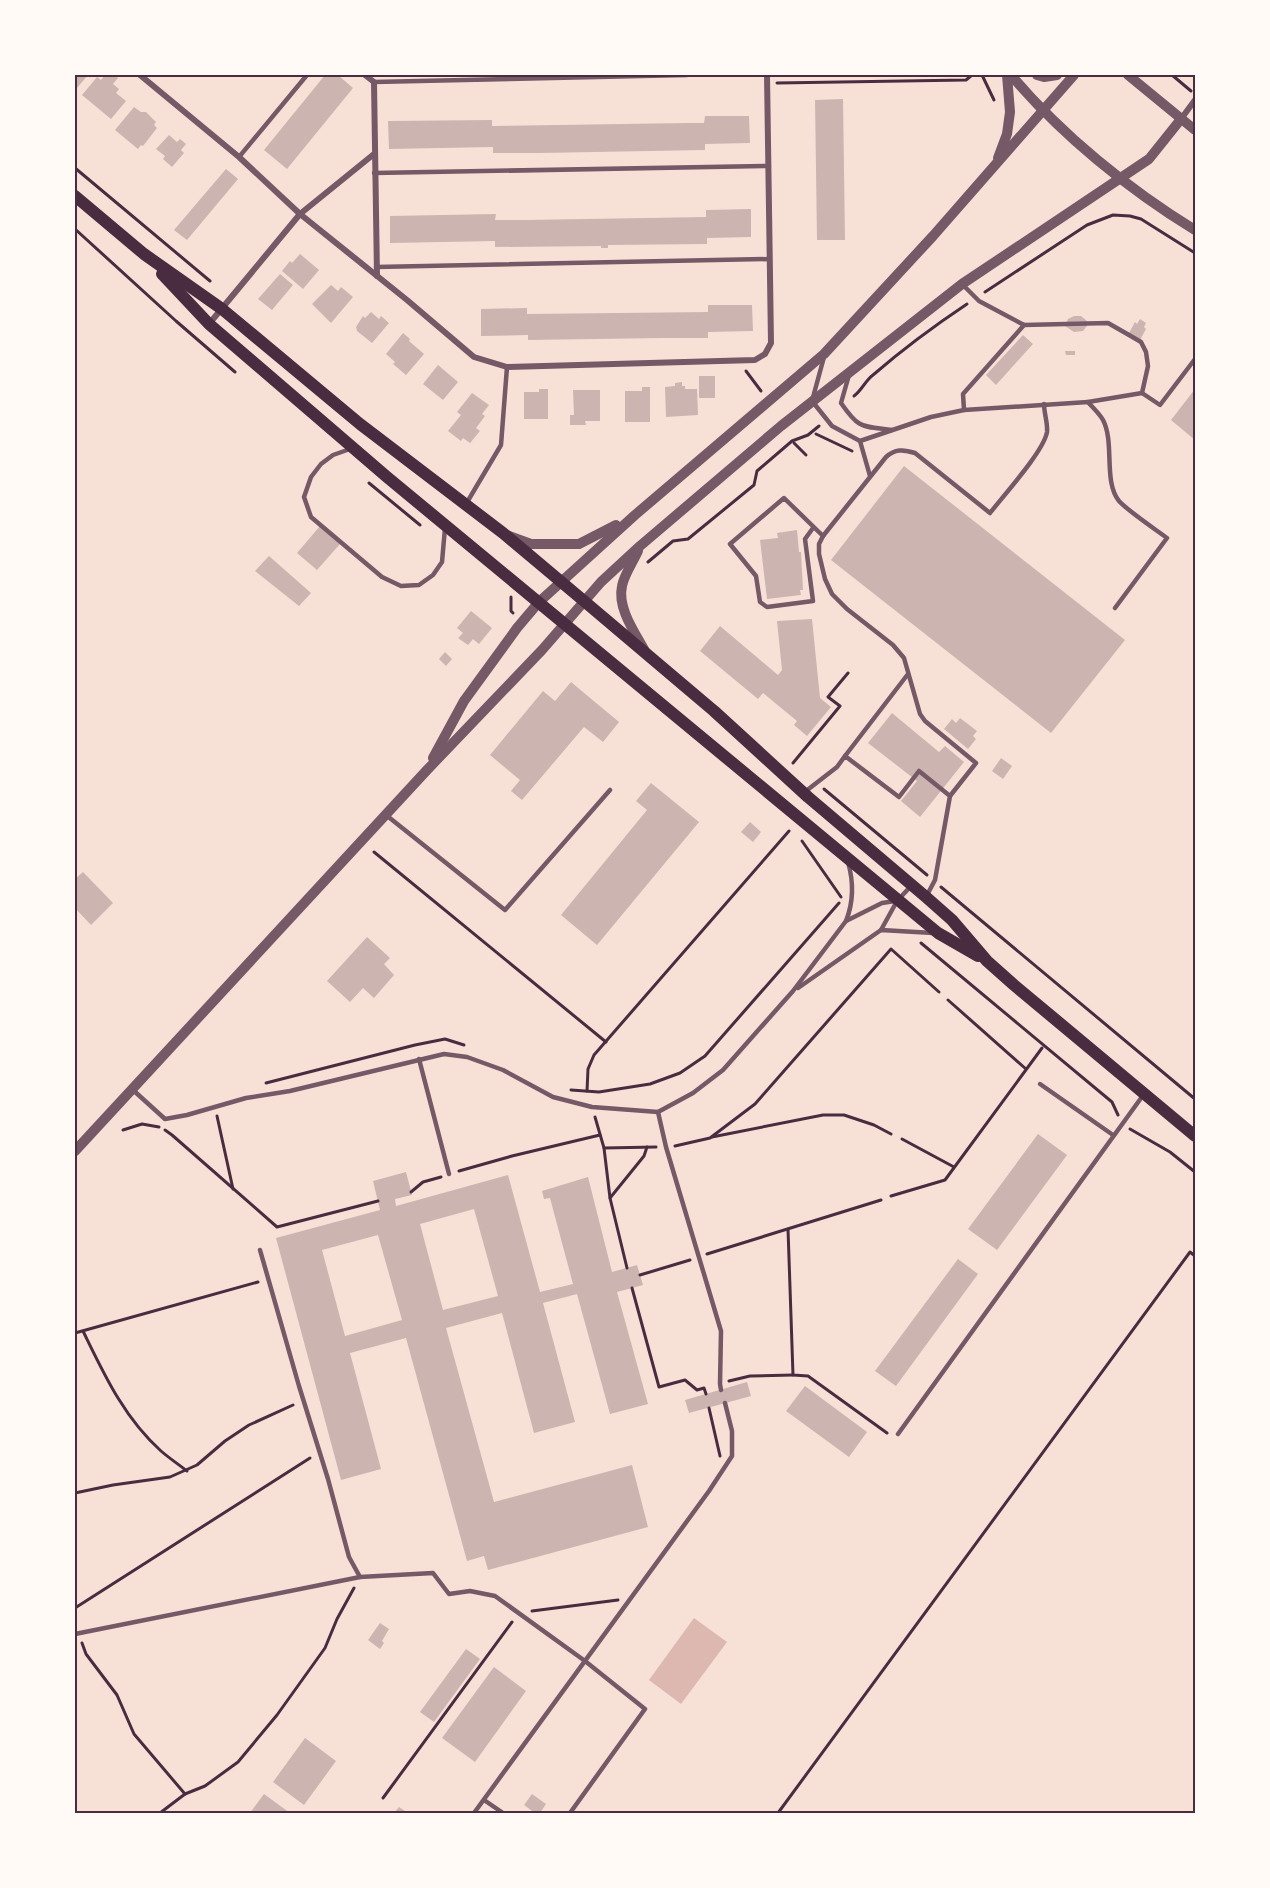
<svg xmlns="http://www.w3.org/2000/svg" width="1270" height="1888" font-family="'Sofia Sans Condensed',sans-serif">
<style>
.water{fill:#dcb8b0}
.building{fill:#ccb4b1;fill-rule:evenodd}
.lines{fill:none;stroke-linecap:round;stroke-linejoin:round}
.path{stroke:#4a2c40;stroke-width:3}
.service{stroke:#755966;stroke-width:4.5}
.minor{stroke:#755966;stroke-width:6}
.tertiary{stroke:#755966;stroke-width:10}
.secondary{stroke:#4a2c40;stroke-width:12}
.neatline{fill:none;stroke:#4a2c40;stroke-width:2}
</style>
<rect width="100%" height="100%" fill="#f7e1d7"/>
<path class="water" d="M694,1618L727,1642L681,1704L649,1680Z"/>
<g class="building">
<path d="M75,75H88L77,88L75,87Z"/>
<path d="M105,75H115L118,78L113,84L119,89L116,93L126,101L111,119L82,95L97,77L101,80Z"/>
<path d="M325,75H338L353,88L287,169L264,150Z"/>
<path d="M843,99L845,240H817L815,100Z"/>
<path d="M134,107L141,112H146L156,122L154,125L157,128L143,146L141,145L138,149L115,130Z"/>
<path d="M705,116H749L750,143L705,144V150L539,153H493V147L389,149L388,121L492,120V126L688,123H704Z"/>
<path d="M169,135L177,142L180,139L186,144L181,150L184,153L172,167L163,159L165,156L156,149Z"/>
<path d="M226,169L238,179L187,240L174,230Z"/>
<path d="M751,209V237L707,238V244L608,245V248H601V246L495,247V241L390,243V216L496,214L495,220H526L706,217V210Z"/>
<path d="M300,254L319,270L303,289L282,271L290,261L292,263Z"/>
<path d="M280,274L293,285L272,310L258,299Z"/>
<path d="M331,285L338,291L341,287L353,297L331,323L312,304Z"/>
<path d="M708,305H752L753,331L708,332V338H663L528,340V335L481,336V309L527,308V314L708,312Z"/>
<path d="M371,312L379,319L381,316L389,323L372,343L357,331L356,327L363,316L365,318Z"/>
<path d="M1074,316H1081L1087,321V326L1083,331L1074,332L1065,326L1068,319Z"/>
<path d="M1140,319L1146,323L1144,327L1146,329L1140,340L1129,333L1135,322L1137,324Z"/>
<path d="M403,333L410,339L409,341L424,354L406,375L393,364L395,362L386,354Z"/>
<path d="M1023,335L1033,344L996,385L986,375Z"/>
<path d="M1065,351H1075V355H1066Z"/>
<path d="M438,365L458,382L443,400L423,384Z"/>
<rect x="699" y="376" width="16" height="22"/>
<path d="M682,382V386H685V389H697L698,415L666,417L665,387L675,386V383Z"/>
<path d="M642,387H650V422H625V391H642Z"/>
<path d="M539,389H548V419H524V392H539Z"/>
<path d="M1195,389V440L1171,420Z"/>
<path d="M573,390H600V421H585L586,425H570V415H574Z"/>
<path d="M472,393L489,405L482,414L485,416L476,428L480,431L470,443L463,438L461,441L448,431L461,415L457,412Z"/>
<path d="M904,466L1125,640L1051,733L831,560Z"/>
<path d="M320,526L340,544L317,570L297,553Z"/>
<path d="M797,530L799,552H801L803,590H800L801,595L767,599L760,540L778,538L777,533Z"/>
<path d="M269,556L311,593L299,606L255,571Z"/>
<path d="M471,611L492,628L479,644L473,639L468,645L458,638L463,633L457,628Z"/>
<path d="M812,619L820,698L831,707L807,736L794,725L797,721L763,693L758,699L700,651L720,626L778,675L782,670L777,621Z"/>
<path d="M445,652L452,659L446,666L439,659Z"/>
<path d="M571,682L619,722L603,742L584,727L522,800L511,791L520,780L490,755L543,691L555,701Z"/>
<path d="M892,713L939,752L945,746L964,762L920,817L901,801L917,781L868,743Z"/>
<path d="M960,718L977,731L973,736L976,739L968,749L944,729L952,719L956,723Z"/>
<path d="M1001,758L1012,766L1003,779L992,771Z"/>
<path d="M651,783L699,822L597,945L561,915L647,810L636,801Z"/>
<path d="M750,822L761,832L753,842L741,832Z"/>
<path d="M83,872L113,903L91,925L75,908V879Z"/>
<path d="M367,937L390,958L384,964L394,975L374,998L363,988L350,1002L327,981Z"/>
<path d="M1038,1134L1067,1155L997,1250L968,1229Z"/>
<path d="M406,1172L412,1195L395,1199L396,1206L508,1175L540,1292L573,1284L550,1198L544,1199L542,1191L588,1177L612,1272L637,1265L643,1285L617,1292L648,1404L610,1414L577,1294L543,1303L575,1422L534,1433L502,1313L446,1328L494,1502L632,1465L648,1527L488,1570L484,1556L467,1561L406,1338L350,1353L381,1469L341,1480L276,1238L380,1210L373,1181ZM474,1209L498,1296L443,1310L420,1224ZM378,1235L402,1320L345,1336L322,1250Z"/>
<path d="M958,1259L978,1274L896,1386L875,1371Z"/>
<path d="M747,1382L751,1396L689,1413L685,1400Z"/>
<path d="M805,1386L867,1432L849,1457L786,1411Z"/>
<path d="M380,1623L389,1629L382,1641L384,1643L380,1649L368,1640Z"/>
<path d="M466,1649L480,1659L434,1722L420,1712Z"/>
<path d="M494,1667L526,1691L475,1762L442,1738Z"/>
<path d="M305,1738L336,1761L304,1805L273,1782Z"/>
<path d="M264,1794L290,1813H250Z"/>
<path d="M532,1794L546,1804L540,1813H535L524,1805Z"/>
<path d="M399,1807L408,1813H394Z"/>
</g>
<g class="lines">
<g class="path">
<path d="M982,75L994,100"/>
<path d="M1172,75L1191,91"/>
<path d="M777,83L966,80L972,75"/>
<path d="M75,168L210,281"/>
<path d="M75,229L176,321L235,372"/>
<path d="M985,292L1087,225L1113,215L1130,216L1141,219L1195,253"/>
<path d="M746,371L761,391"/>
<path d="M854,396C862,390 865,381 873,375C903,349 934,326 967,304"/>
<path d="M816,434L852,451"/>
<path d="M794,443L806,455"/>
<path d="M369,483L420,525"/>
<path d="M648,562L673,541L688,539L754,485L757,471L792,441L808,435L819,426"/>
<path d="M511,597V611L513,613"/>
<path d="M793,763L840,706L828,697L848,673"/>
<path d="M824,789L927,875"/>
<path d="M802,841L841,897"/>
<path d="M374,852L606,1042"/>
<path d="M941,887L1195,1099"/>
<path d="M921,943L1112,1102L1118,1115"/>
<path d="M948,1000L1026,1069"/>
<path d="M266,1083L415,1045L445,1039L464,1045"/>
<path d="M571,1090L599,1092L650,1084L680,1073L705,1056L839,903"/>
<path d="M587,1091L588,1069L594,1055L789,831"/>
<path d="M217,1116L233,1189"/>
<path d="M595,1117L604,1148L610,1198L627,1268"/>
<path d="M1130,1129L1170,1152L1195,1172"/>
<path d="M123,1130L142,1124L159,1127"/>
<path d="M165,1130L172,1135L277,1227L378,1201"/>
<path d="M712,1137L823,1115H844L874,1125L891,1134"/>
<path d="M902,1139L954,1167"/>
<path d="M675,1146L710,1138L755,1104L891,949L939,992"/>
<path d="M604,1148L656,1147"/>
<path d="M459,1171L512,1156L600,1135"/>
<path d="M411,1192L423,1182L441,1177"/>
<path d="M891,1196L945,1180L1042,1048"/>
<path d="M610,1198L644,1156L647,1147"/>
<path d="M788,1229L793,1375L808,1376L887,1433"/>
<path d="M707,1254L881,1200"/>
<path d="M640,1275L690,1260"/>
<path d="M632,1288L659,1387L685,1380L697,1390L704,1388L706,1394"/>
<path d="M83,1331C104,1374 124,1418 161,1451C169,1458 178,1464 187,1471"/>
<path d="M75,1333L258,1282"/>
<path d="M729,1381L750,1376L793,1375"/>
<path d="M709,1408L720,1456"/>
<path d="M75,1493L113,1485L170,1477L197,1465L225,1441L249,1425L293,1405"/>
<path d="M75,1608L310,1458"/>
<path d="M532,1611L618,1600"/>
<path d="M82,1643L86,1654L117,1695L134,1734L185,1794"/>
<path d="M383,1798L512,1622"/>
<path d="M160,1813L185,1794L205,1786L238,1762L277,1715L325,1648L337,1619L354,1588"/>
<path d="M778,1813L1190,1252L1195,1256"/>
</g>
<g class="service">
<path d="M374,82L687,75"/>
<path d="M239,157L307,75"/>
<path d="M374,173L769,166"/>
<path d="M376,267L770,259"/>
<path d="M963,285L979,301L1024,325L1108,323L1129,335L1141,342L1146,352L1148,366L1142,393"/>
<path d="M824,357L812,401L832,426L860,441L931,417L964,410L1088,402C1093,408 1099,413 1103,420C1115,443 1103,481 1119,501C1128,511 1155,529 1167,538L1115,608"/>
<path d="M849,375L841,403C859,429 861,426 892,430"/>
<path d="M1088,402L1142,393L1160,405L1195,359"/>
<path d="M964,410L963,394L1024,325"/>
<path d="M860,441L870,476"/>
<path d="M350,449L333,455L321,464L311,477L304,497L311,517L382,577L401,586L419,585L433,575L442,562L445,528"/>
<path d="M466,504L501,445L507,367"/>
<path d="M813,528L805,539L813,601L767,607L760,602L756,576L730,544L784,498L823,536"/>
<path d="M845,756L908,674"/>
<path d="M806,791L837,767L845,756L899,797L919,771L950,796L935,880L927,895"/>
<path d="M950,796L976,763L925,721L920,714L904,658L893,645L847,609L832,594L825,579L819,554V544L823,536L886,457C895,449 903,449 915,453L990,513C1003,496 1044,451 1047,432C1048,424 1044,413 1044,404"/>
<path d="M386,815L505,910L610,790"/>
<path d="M846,921C854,901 854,883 848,862"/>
<path d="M881,930L897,901L911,886"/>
<path d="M798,988L881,930L933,933"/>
<path d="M419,1059L449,1174"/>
<path d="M1040,1084L1113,1135"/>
<path d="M133,1090L165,1119L187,1115L246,1098L290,1091L444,1054L467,1057L503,1070L553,1097L592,1107L658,1112L693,1093L723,1070L793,991L846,921L882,903L895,901"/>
<path d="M658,1112L666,1147L721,1331L720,1384L721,1390"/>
<path d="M260,1250L299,1386L328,1479L349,1557L360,1577L433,1573L449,1594L470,1591L495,1596L585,1661L645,1709L570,1813"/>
<path d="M898,1434L1144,1094"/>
<path d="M75,1634L360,1577"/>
<path d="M484,1800L503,1813"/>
<path d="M474,1813L709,1491L732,1456V1431L725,1403"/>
</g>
<g class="minor">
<path d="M140,75L239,157L300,214L407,300L474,357L507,367L755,360L765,354L771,343L767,75"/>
<path d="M365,75L374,82L377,276"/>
<path d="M1181,119L1195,100"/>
<path d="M209,324L300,214L374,154"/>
</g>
<g class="tertiary">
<path d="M1011,75C1062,135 1128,189 1195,230"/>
<path d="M1037,75L1044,77L1057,75"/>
<path d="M1128,75L1195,130"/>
<path d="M998,158L1007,134L1010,112L1007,75"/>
<path d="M509,536L531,544H579L616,525"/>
<path d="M638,551C633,562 624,575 622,586C617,609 636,634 646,653"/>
<path d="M433,758L464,701L517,628L539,602L635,515L824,354L933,236L1074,75"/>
<path d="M75,1151L427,770L542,650L601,582L640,546L781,426L962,284L1149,159L1181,119"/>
</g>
<g class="secondary">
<path d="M75,196L144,254L222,309L360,424L503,533L584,601L714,711L808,797L926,897L952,920L987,961L1014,985L1195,1136"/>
<path d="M162,274L209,324L387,477L938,933L978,956"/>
</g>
</g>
<rect width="1270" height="1888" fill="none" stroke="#fffaf5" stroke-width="153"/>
<rect x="76" y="76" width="1118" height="1736" class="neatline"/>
</svg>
